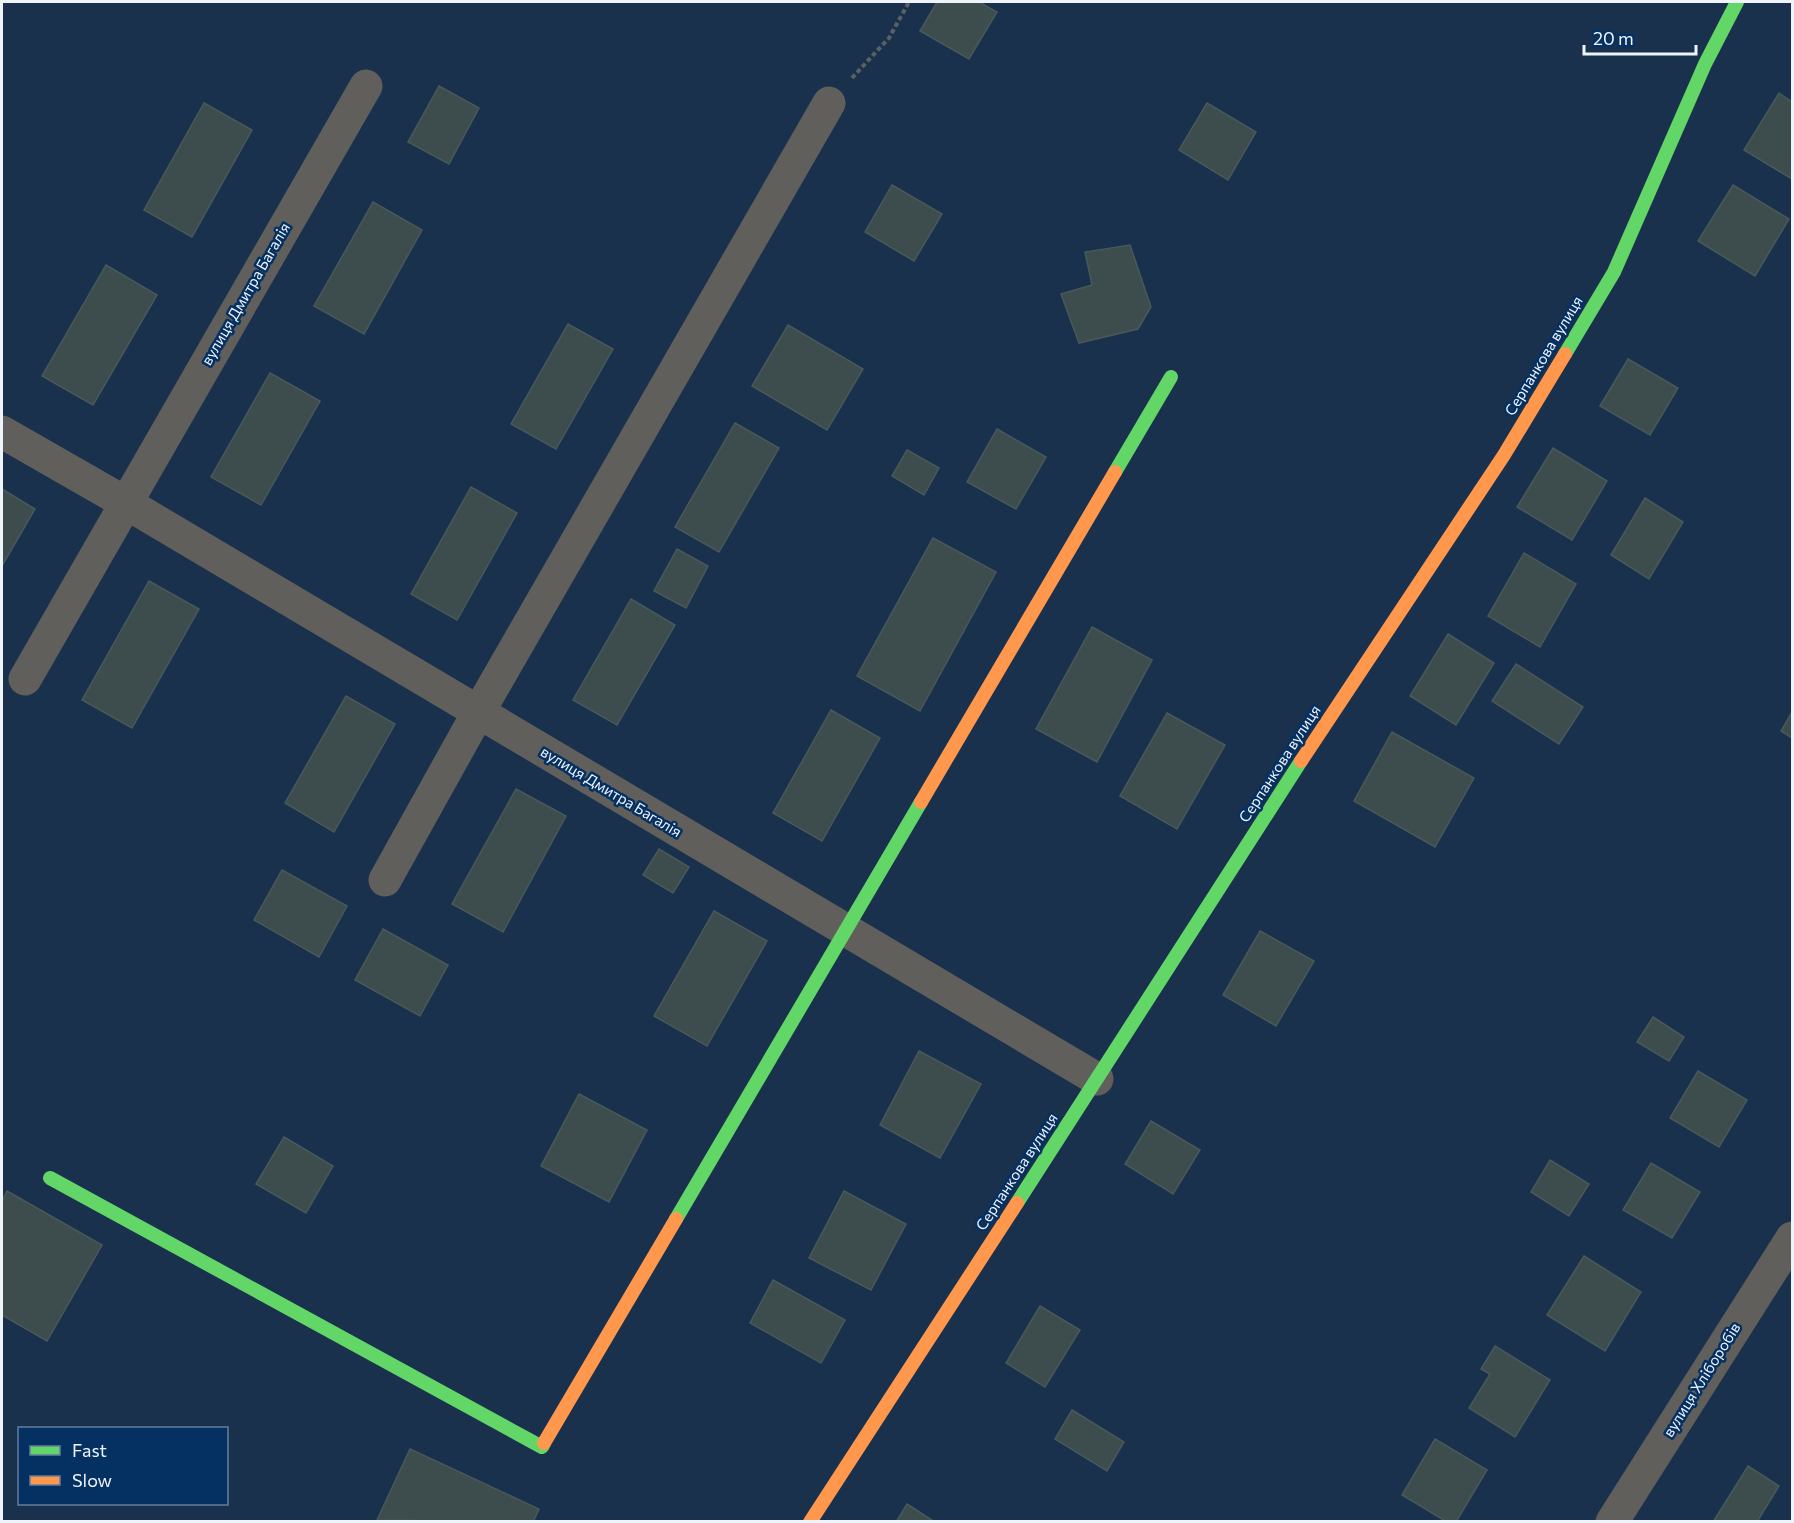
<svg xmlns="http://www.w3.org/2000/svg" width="1794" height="1523" font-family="Commissioner,sans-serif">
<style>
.building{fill:#3d4d4e;stroke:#48595a;stroke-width:1.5}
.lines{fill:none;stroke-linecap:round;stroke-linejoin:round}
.path{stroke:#5b6063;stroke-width:4;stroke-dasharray:4.5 3;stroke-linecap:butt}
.street{stroke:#605f5c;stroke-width:33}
.fast{stroke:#63d668;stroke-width:14}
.slow{stroke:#ff974d;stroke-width:14}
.labels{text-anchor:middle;stroke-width:5;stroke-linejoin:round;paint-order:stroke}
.street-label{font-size:15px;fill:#eff4fa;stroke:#053062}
</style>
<rect width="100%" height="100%" fill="#1a314d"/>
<g class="building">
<path d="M937,2H979L997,12L969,59L920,31Z"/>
<path d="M439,86L479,108L449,164L408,142Z"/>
<path d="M1779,93L1792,102V179L1744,150Z"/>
<path d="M204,103L252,130L192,237L144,210Z"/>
<path d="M1207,103L1256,132L1228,180L1179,150Z"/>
<path d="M892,185L942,214L914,261L865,232Z"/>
<path d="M1733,185L1789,219L1755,276L1698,241Z"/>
<path d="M373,202L422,230L364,334L314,306Z"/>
<path d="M1130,245L1151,307L1138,329L1079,343L1061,294L1092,285L1085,252Z"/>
<path d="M106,265L157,295L93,405L42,376Z"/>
<path d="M568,324L613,349L556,449L511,424Z"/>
<path d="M788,325L863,369L827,430L752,386Z"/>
<path d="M1628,359L1678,388L1650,435L1600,406Z"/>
<path d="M270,373L320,401L261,505L211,477Z"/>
<path d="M735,423L779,448L719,552L675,527Z"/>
<path d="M997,429L1046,457L1016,509L967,482Z"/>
<path d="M1553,448L1607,481L1572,540L1517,507Z"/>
<path d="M907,450L939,468L924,495L892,476Z"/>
<path d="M471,487L517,513L457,620L411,594Z"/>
<path d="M2,489L35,509L2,566Z"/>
<path d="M1645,498L1683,522L1649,579L1611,555Z"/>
<path d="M933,538L996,572L920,711L857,676Z"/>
<path d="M677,549L708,566L686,608L654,591Z"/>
<path d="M1524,553L1576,584L1540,647L1488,616Z"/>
<path d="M149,581L199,609L132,728L82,700Z"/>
<path d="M631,599L675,625L617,725L573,700Z"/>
<path d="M1092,627L1152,660L1097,762L1036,729Z"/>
<path d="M1448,634L1494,663L1456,725L1410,696Z"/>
<path d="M1516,664L1583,707L1559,744L1492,701Z"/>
<path d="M346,696L395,724L334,832L285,803Z"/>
<path d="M831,710L880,738L822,841L773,813Z"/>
<path d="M1792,712V738L1781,731Z"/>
<path d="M1167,713L1225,745L1177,829L1120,796Z"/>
<path d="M1392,732L1474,778L1435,847L1354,801Z"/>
<path d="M516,789L566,816L503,932L452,904Z"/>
<path d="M659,849L689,867L673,893L643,875Z"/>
<path d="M282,870L347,906L319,957L254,920Z"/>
<path d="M714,911L767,941L707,1046L654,1016Z"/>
<path d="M383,929L448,965L420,1016L355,980Z"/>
<path d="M1260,931L1314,961L1276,1026L1223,995Z"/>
<path d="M1653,1017L1684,1037L1669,1061L1637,1042Z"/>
<path d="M919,1051L981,1084L940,1158L880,1125Z"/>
<path d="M1698,1071L1747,1100L1719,1147L1670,1118Z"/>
<path d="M579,1094L647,1130L609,1202L541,1166Z"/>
<path d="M1151,1121L1200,1150L1173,1194L1125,1164Z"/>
<path d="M284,1137L333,1166L306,1213L256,1184Z"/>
<path d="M1550,1160L1589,1184L1569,1216L1531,1192Z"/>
<path d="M1651,1163L1700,1192L1672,1238L1623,1210Z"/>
<path d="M7,1191L102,1245L47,1341L2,1315V1201Z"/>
<path d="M844,1191L906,1224L871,1290L809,1258Z"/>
<path d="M1584,1256L1641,1292L1605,1351L1547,1315Z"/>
<path d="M773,1280L845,1320L821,1363L750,1323Z"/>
<path d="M1040,1306L1080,1330L1045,1387L1006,1363Z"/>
<path d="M1495,1346L1550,1380L1515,1437L1469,1408L1490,1374L1481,1369Z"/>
<path d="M1072,1410L1124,1442L1107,1471L1055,1439Z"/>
<path d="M1435,1439L1487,1470L1456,1522H1447L1402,1495Z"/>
<path d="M410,1449L539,1509L533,1522L377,1520Z"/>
<path d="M1748,1466L1779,1486L1757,1522H1713Z"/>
<path d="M907,1504L935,1522H896Z"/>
</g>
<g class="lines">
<path class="path" d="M852,78L889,38L909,2"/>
<g class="street">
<path d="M2,432L126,503L1097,1079"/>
<path d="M25,679L366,86"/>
<path d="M385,880L478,713L829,103"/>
<path d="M1612,1522L1792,1238"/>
</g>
<g class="fast">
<path d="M1565,354L1614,272L1705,64L1737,2"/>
<path d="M1115,472L1171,377"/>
<path d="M50,1178L542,1447L544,1443"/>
<path d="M1017,1203L1301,761"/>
<path d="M676,1219L921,802"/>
</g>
<g class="slow">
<path d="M1301,761L1504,455L1565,354"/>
<path d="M921,802L1115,472"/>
<path d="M544,1443L676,1219"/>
<path d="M810,1522L1017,1203"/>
</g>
</g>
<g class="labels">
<g class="street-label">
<text transform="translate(246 294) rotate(-60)" y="5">вулиця Дмитра Багалія</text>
<text transform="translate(1544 356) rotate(-59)" y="5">Серпанкова вулиця</text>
<text transform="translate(1280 764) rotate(-57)" y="5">Серпанкова вулиця</text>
<text transform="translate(611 792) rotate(31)" y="5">вулиця Дмитра Багалія</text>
<text transform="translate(1017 1172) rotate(-57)" y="5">Серпанкова вулиця</text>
<text transform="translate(1702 1380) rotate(-58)" y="5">вулиця Хліборобів</text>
</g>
</g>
<rect width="1794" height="1523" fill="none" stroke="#eff4fa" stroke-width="6"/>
<rect x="18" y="1427" width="210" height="78" fill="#053062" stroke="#637e9f" stroke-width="1.5"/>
<rect x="30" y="1446" width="30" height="9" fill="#63d668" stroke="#637e9f" stroke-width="1.5"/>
<text x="72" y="1457" font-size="18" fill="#eff4fa">Fast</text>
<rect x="30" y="1476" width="30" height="9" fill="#ff974d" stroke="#637e9f" stroke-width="1.5"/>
<text x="72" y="1487" font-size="18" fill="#eff4fa">Slow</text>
<path d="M1584 45v9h112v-9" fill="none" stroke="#eff4fa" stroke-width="3"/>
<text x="1593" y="45" font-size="18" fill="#eff4fa" stroke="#053062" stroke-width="4.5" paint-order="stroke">20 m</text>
</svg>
